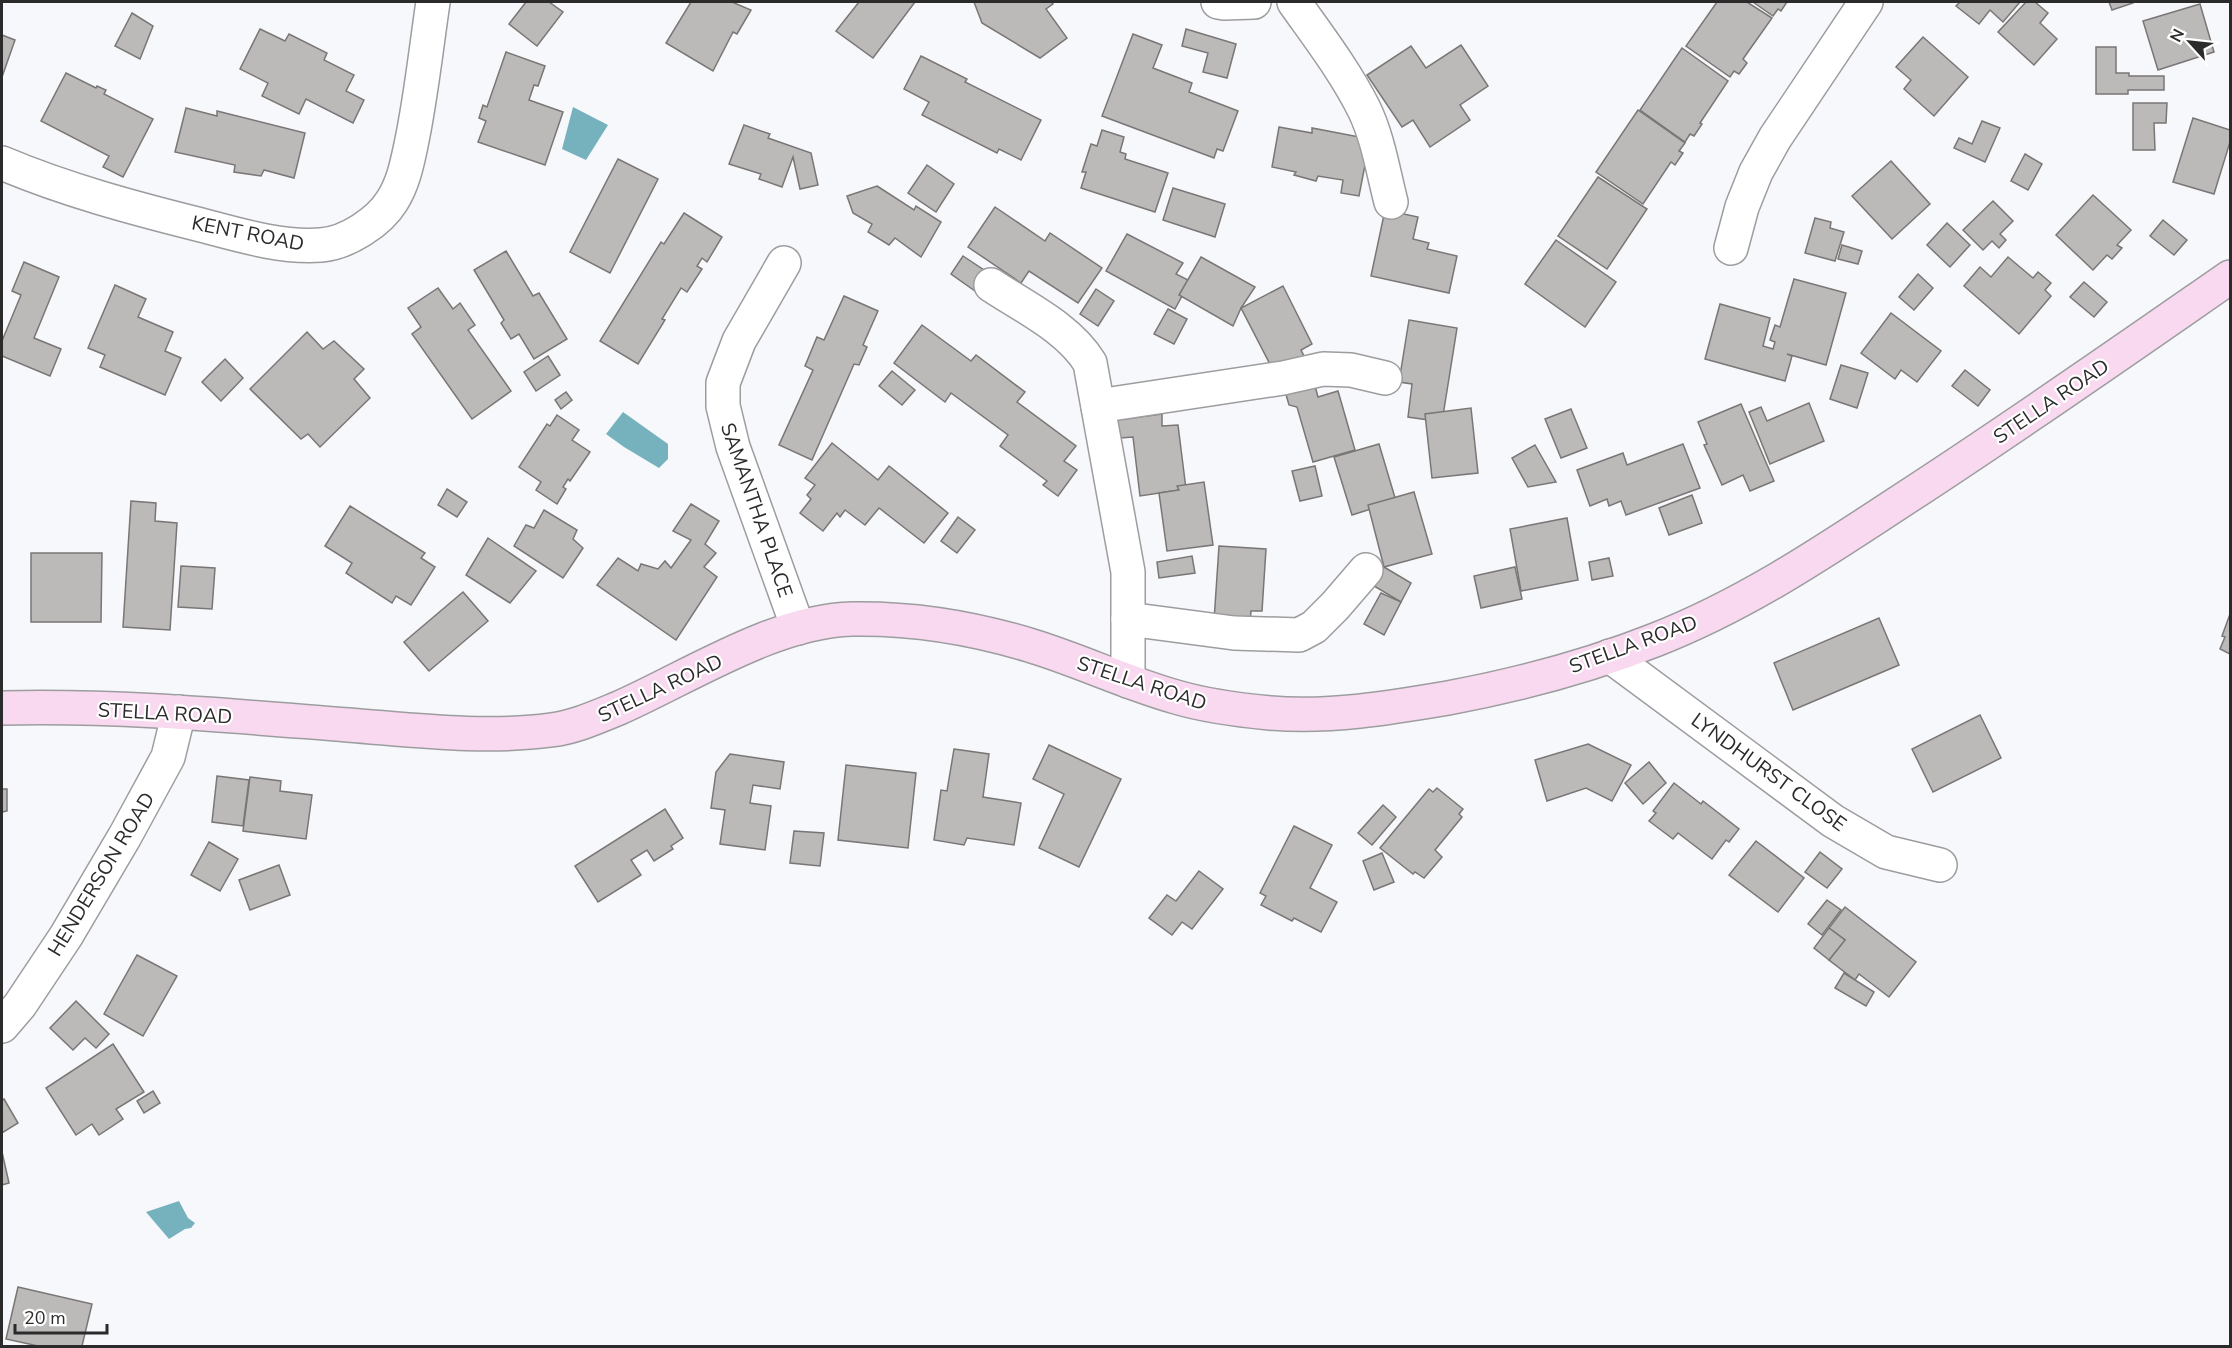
<svg xmlns="http://www.w3.org/2000/svg" width="2232" height="1348" font-family="'Nunito Sans',sans-serif">
<style>
.water{fill:#76b2be}
.building{fill:#bcbab8;stroke:#797675;stroke-width:1.5}
.lines{fill:none;stroke-linecap:round;stroke-linejoin:round}
.minor-casing{stroke:#9d9da0;stroke-width:36}
.secondary-casing{stroke:#9d9da0;stroke-width:36}
.minor{stroke:#fff;stroke-width:33}
.secondary{stroke:#f8d9ef;stroke-width:33}
.labels{text-anchor:middle;stroke-width:4.5;stroke-linejoin:round;paint-order:stroke}
.street-label{font-size:20px;fill:#2b2b2c;stroke:#fff}
</style>
<rect width="100%" height="100%" fill="#f7f8fb"/>
<g class="water">
<path d="M573,107L608,125L586,160L562,149Z"/>
<path d="M623,412L668,444V459L659,468L624,447L606,434Z"/>
<path d="M179,1201L188,1218L195,1223L191,1228L185,1229L169,1239L146,1212Z"/>
</g>
<g class="building">
<path d="M526,2H549L563,12L537,46L509,24Z"/>
<path d="M691,2H732L751,10L737,34L733,32L713,71L666,43Z"/>
<path d="M859,2H915L873,58L836,31Z"/>
<path d="M974,2H1051L1053,4L1046,9L1067,38L1040,58L982,23Z"/>
<path d="M1717,2H1747L1772,18L1743,59L1747,63L1739,74L1734,71L1730,77L1686,46Z"/>
<path d="M1753,2H1787L1781,11L1778,9L1773,16Z"/>
<path d="M1960,2H2020L2003,22L1990,10L1979,24L1956,6Z"/>
<path d="M2026,2H2035L2048,13L2040,23L2057,39L2034,65L1998,32Z"/>
<path d="M2109,2H2133V3L2112,10Z"/>
<path d="M2200,4L2214,52L2158,70L2143,21Z"/>
<path d="M132,13L153,26L140,59L115,46Z"/>
<path d="M260,29L285,41L289,34L327,53L324,60L354,75L346,91L364,100L353,123L306,99L299,114L262,96L268,83L240,69Z"/>
<path d="M1186,29L1236,44L1227,78L1203,72L1208,53L1182,46Z"/>
<path d="M1133,34L1162,45L1153,68L1192,83L1189,92L1238,111L1223,151L1217,149L1214,158L1102,116Z"/>
<path d="M2,35L15,40L2,77Z"/>
<path d="M1923,37L1968,77L1934,116L1904,89L1911,80L1896,67Z"/>
<path d="M1461,45L1488,86L1460,105L1470,120L1430,147L1413,120L1402,127L1367,75L1411,46L1426,68Z"/>
<path d="M2096,47H2116V73H2129V76H2164V90H2128V94H2096Z"/>
<path d="M1682,48L1728,81L1700,123L1702,124L1694,136L1690,134L1685,142L1640,110Z"/>
<path d="M506,52L545,66L538,86L534,85L529,100L563,112L545,165L478,142L486,121L479,118L483,105L487,107Z"/>
<path d="M921,56L967,79L965,82L1041,120L1021,160L999,149L997,153L922,115L929,102L904,89Z"/>
<path d="M66,73L96,88L97,86L106,90L104,94L153,119L123,177L103,167L109,156L41,121Z"/>
<path d="M2133,103H2167L2166,123H2154L2155,150H2133Z"/>
<path d="M186,108L217,116V111L305,133L294,178L264,170L261,176L234,172L235,165L175,152Z"/>
<path d="M1638,110L1685,143L1679,151L1683,153L1675,165L1671,162L1643,204L1596,172Z"/>
<path d="M2193,118L2230,130V142L2214,194L2173,182Z"/>
<path d="M1982,121L2000,128L1985,162L1954,148L1959,138L1972,144Z"/>
<path d="M744,125L770,134L768,138L811,153L818,185L800,189L793,157L782,187L759,179L761,174L729,164Z"/>
<path d="M1279,127L1312,133V128L1370,139L1359,196L1341,193L1343,180L1318,176L1316,181L1294,175L1296,172L1272,167Z"/>
<path d="M1102,130L1124,137L1120,152L1126,154L1125,159L1168,173L1155,212L1081,188L1086,172H1082L1091,144L1097,146Z"/>
<path d="M2025,154L2042,164L2028,190L2011,181Z"/>
<path d="M618,159L658,179L610,273L570,252Z"/>
<path d="M1891,161L1930,204L1892,239L1852,196Z"/>
<path d="M927,165L954,184L936,212L908,193Z"/>
<path d="M1598,177L1647,209L1607,269L1558,236Z"/>
<path d="M877,186L914,210L916,206L941,222L921,257L895,238L889,245L868,232L872,224L853,213L847,196Z"/>
<path d="M1173,188L1225,204L1215,237L1163,220Z"/>
<path d="M2093,195L2131,230L2117,245L2122,248L2112,259L2107,255L2093,270L2056,235Z"/>
<path d="M1993,201L2013,221L2000,234L2006,240L1999,248L1992,241L1983,250L1963,230Z"/>
<path d="M995,207L1045,241L1050,233L1102,268L1078,303L1029,271L1021,283L968,247Z"/>
<path d="M1385,210L1418,217L1413,239L1429,243L1427,249L1457,256L1449,293L1371,276Z"/>
<path d="M684,213L722,237L707,262L702,258L697,266L702,269L687,292L681,288L662,319L665,320L638,364L600,341L661,242L664,244Z"/>
<path d="M1815,218L1831,222L1830,228L1844,232L1835,261L1805,253Z"/>
<path d="M2163,220L2187,240L2174,255L2150,236Z"/>
<path d="M1947,223L1970,245L1950,267L1927,245Z"/>
<path d="M1127,234L1183,263L1176,274L1190,281L1175,309L1106,271Z"/>
<path d="M1556,240L1616,282L1585,327L1525,284Z"/>
<path d="M1842,245L1862,251L1858,264L1838,259Z"/>
<path d="M506,251L533,296L539,293L567,339L534,359L519,334L511,339L501,323L504,320L474,270Z"/>
<path d="M963,256L987,272L975,291L951,274Z"/>
<path d="M1201,257L1255,287L1241,308L1233,326L1179,295Z"/>
<path d="M2008,257L2033,278L2038,272L2051,283L2045,290L2051,296L2019,334L1964,286L1980,267L1991,277Z"/>
<path d="M24,262L59,277L34,338L61,349L50,376L2,356V341L21,295L12,291Z"/>
<path d="M1918,274L1933,288L1914,310L1899,297Z"/>
<path d="M1794,279L1846,293L1826,365L1787,354L1792,356L1785,381L1705,359L1720,304L1770,318L1763,346L1773,349L1775,342L1770,340L1775,325L1780,327Z"/>
<path d="M2084,282L2107,302L2094,317L2070,297Z"/>
<path d="M115,285L146,299L138,317L173,332L165,351L181,358L165,395L100,367L105,355L88,348Z"/>
<path d="M1283,286L1312,344L1301,350L1306,360L1276,376L1241,308Z"/>
<path d="M438,288L453,309L460,303L475,325L468,330L511,391L472,419L412,334L421,327L408,308Z"/>
<path d="M1096,289L1114,301L1098,326L1080,314Z"/>
<path d="M844,296L878,311L863,345L867,347L859,365L854,364L812,460L779,445L813,370L805,366L817,337L824,340Z"/>
<path d="M1168,309L1187,319L1174,344L1154,334Z"/>
<path d="M1891,313L1941,351L1917,382L1901,370L1895,379L1861,353Z"/>
<path d="M1409,320L1457,328L1442,422L1408,417L1412,384L1399,382Z"/>
<path d="M922,325L971,361L976,355L1025,392L1017,402L1076,446L1064,461L1077,470L1058,496L1043,485L1047,481L1000,446L1008,435L951,393L945,402L894,363Z"/>
<path d="M307,332L323,349L334,341L364,369L354,379L370,398L320,447L308,434L301,439L250,389Z"/>
<path d="M548,356L560,375L536,391L524,372Z"/>
<path d="M225,359L243,378L221,401L202,382Z"/>
<path d="M1841,365L1868,373L1857,408L1830,399Z"/>
<path d="M1965,370L1990,390L1978,406L1952,386Z"/>
<path d="M892,371L915,390L902,405L879,386Z"/>
<path d="M1314,382L1318,397L1338,391L1355,450L1313,462L1297,407L1289,405L1285,391Z"/>
<path d="M566,392L572,400L561,409L555,400Z"/>
<path d="M1809,403L1824,441L1770,464L1749,412L1761,407L1767,421Z"/>
<path d="M1741,404L1774,481L1750,491L1743,475L1722,485L1704,445L1707,444L1698,422Z"/>
<path d="M1471,408L1478,473L1432,478L1425,414Z"/>
<path d="M1571,409L1587,448L1561,458L1545,419Z"/>
<path d="M1162,414V426L1178,425L1186,489L1140,496L1133,437L1120,438L1116,420Z"/>
<path d="M557,415L579,430L572,440L590,452L570,481L568,479L563,487L566,489L557,504L536,490L541,482L519,467L547,424L550,426Z"/>
<path d="M832,443L878,480L889,466L948,513L924,543L879,508L865,525L845,510L840,517L837,513L823,531L800,513L811,499L807,495L815,485L805,478Z"/>
<path d="M1379,444L1396,501L1352,515L1334,457Z"/>
<path d="M1683,444L1700,488L1626,515L1621,501L1609,506L1607,499L1590,506L1577,470L1623,453L1627,465Z"/>
<path d="M1535,445L1556,482L1528,487L1512,458Z"/>
<path d="M1315,466L1322,496L1300,501L1292,471Z"/>
<path d="M1204,482L1213,545L1167,551L1159,493L1179,490L1177,486Z"/>
<path d="M447,489L467,502L457,517L438,505Z"/>
<path d="M1414,492L1432,554L1384,567L1368,505Z"/>
<path d="M1692,495L1702,523L1669,535L1659,508Z"/>
<path d="M131,501L156,503L155,521L177,523L170,630L123,627Z"/>
<path d="M691,504L719,521L705,544L716,553L704,567L717,577L676,640L597,585L618,558L638,571L641,564L658,569L665,561L671,568L691,540L673,531Z"/>
<path d="M350,506L425,553L421,558L435,567L411,605L396,596L392,603L346,573L352,563L325,546Z"/>
<path d="M544,510L577,530L573,539L583,548L563,578L514,546L526,525L534,528Z"/>
<path d="M958,517L975,530L957,553L941,541Z"/>
<path d="M1567,518L1578,580L1521,591L1510,529Z"/>
<path d="M488,538L536,571L510,603L466,575Z"/>
<path d="M1219,546L1266,549L1262,611H1251L1250,623L1214,621Z"/>
<path d="M31,553H102L101,622H31Z"/>
<path d="M1192,556L1195,573L1159,578L1157,562Z"/>
<path d="M1609,558L1613,576L1592,580L1589,562Z"/>
<path d="M181,566L215,568L212,609L178,607Z"/>
<path d="M1384,567L1411,583L1401,602L1374,586Z"/>
<path d="M1515,567L1522,599L1481,608L1474,576Z"/>
<path d="M463,592L488,621L429,671L404,642Z"/>
<path d="M1381,593L1401,602L1384,635L1364,624Z"/>
<path d="M2230,614V654L2220,649L2225,637L2222,636Z"/>
<path d="M1879,618L1899,665L1793,710L1774,663Z"/>
<path d="M1980,715L2001,758L1933,792L1912,749Z"/>
<path d="M1588,744L1631,765L1612,801L1586,788L1547,801L1535,760Z"/>
<path d="M1049,745L1121,779L1079,867L1039,848L1064,794L1033,779Z"/>
<path d="M954,749L989,754L983,797L1021,803L1014,845L967,838L964,845L934,840L941,790L947,791Z"/>
<path d="M730,754L784,762L780,789L753,785L750,803L771,806L765,850L720,844L725,810L711,808L716,772Z"/>
<path d="M1649,762L1666,783L1643,804L1625,783Z"/>
<path d="M846,765L916,773L908,848L838,840Z"/>
<path d="M217,776L249,780L243,826L212,822Z"/>
<path d="M250,777L281,781L280,791L312,795L306,839L243,831Z"/>
<path d="M1674,783L1701,804L1703,801L1739,829L1729,842L1726,840L1712,859L1678,833L1673,839L1649,821L1656,813L1653,811Z"/>
<path d="M1437,788L1463,809L1459,814L1462,817L1435,850L1442,857L1424,878L1415,872L1413,874L1380,848L1429,789L1433,792Z"/>
<path d="M2,789H7V811L2,812Z"/>
<path d="M1383,805L1396,817L1372,845L1358,833Z"/>
<path d="M665,809L683,838L671,846L673,849L654,861L647,850L631,860L641,875L598,902L575,866Z"/>
<path d="M1294,826L1332,845L1310,888L1337,902L1321,932L1294,918L1292,921L1261,905L1266,896L1260,893Z"/>
<path d="M794,831L824,833L820,866L790,863Z"/>
<path d="M1756,841L1804,878L1778,912L1729,875Z"/>
<path d="M209,842L238,859L220,891L191,875Z"/>
<path d="M1820,852L1842,869L1827,888L1805,872Z"/>
<path d="M1382,853L1394,882L1374,890L1363,861Z"/>
<path d="M279,865L290,895L250,910L239,880Z"/>
<path d="M1199,871L1223,889L1192,929L1182,922L1172,935L1149,918L1167,895L1176,901Z"/>
<path d="M1827,900L1841,910L1822,935L1808,924Z"/>
<path d="M1845,907L1916,962L1889,997L1859,974L1855,980L1829,960L1845,940L1829,928Z"/>
<path d="M1829,928L1845,940L1829,960L1814,948Z"/>
<path d="M137,955L177,976L143,1036L104,1014Z"/>
<path d="M1844,973L1874,992L1866,1006L1835,988Z"/>
<path d="M76,1001L109,1034L96,1048L85,1038L73,1050L50,1028Z"/>
<path d="M113,1044L144,1092L116,1109L123,1119L99,1135L92,1124L76,1135L46,1088Z"/>
<path d="M153,1091L160,1103L144,1113L137,1101Z"/>
<path d="M4,1099L18,1123L2,1133V1100Z"/>
<path d="M2,1152L9,1183L2,1185Z"/>
<path d="M18,1287L92,1304L82,1346H38L6,1339Z"/>
</g>
<g class="lines">
<g class="minor-casing">
<g id="minor">
<path d="M1218,2L1224,3L1254,2"/>
<path d="M1294,2C1318,36 1345,71 1364,109C1378,138 1383,171 1391,202"/>
<path d="M2,163C66,190 133,208 201,225C239,235 281,248 321,245C347,243 379,222 392,201C403,184 407,164 411,145C421,98 426,49 433,2"/>
<path d="M1731,248L1742,207L1756,172L1775,138L1866,2"/>
<path d="M784,263L739,341L723,383V406L733,447L798,628"/>
<path d="M991,285C1024,307 1069,328 1090,363L1128,572V681"/>
<path d="M1098,406L1283,378L1323,369L1351,370L1385,378"/>
<path d="M1128,619L1234,633L1299,635L1314,627L1335,606L1366,570"/>
<path d="M1610,656L1833,821L1886,852L1940,865"/>
<path d="M2,1026L20,1005L66,936L125,836L168,757L179,712"/>
</g>
</g>
<g class="secondary-casing">
<path id="secondary" d="M2,708C117,705 233,716 348,725C414,730 484,739 551,730C575,727 597,717 619,708C689,677 774,621 852,619C910,618 973,628 1029,645C1079,660 1126,683 1176,697C1206,706 1238,710 1270,713C1330,718 1389,708 1448,698C1518,685 1589,666 1655,640C1745,605 1825,551 1904,499C2015,427 2122,352 2230,277"/>
</g>
<use href="#minor" class="minor"/>
<use href="#secondary" class="secondary"/>
</g>
<g class="labels">
<g class="street-label">
<text transform="translate(248 233) rotate(11)" y="7">KENT ROAD</text>
<text transform="translate(2051 401) rotate(-34)" y="7">STELLA ROAD</text>
<text transform="translate(757 510) rotate(71)" y="7">SAMANTHA PLACE</text>
<text transform="translate(1633 644) rotate(-20)" y="7">STELLA ROAD</text>
<text transform="translate(1142 683) rotate(18)" y="7">STELLA ROAD</text>
<text transform="translate(660 688) rotate(-25)" y="7">STELLA ROAD</text>
<text transform="translate(165 713) rotate(3)" y="7">STELLA ROAD</text>
<text transform="translate(1769 772) rotate(36)" y="7">LYNDHURST CLOSE</text>
<text transform="translate(101 874) rotate(-59)" y="7">HENDERSON ROAD</text>
</g>
</g>
<rect width="2232" height="1348" fill="none" stroke="#2b2b2c" stroke-width="6"/>
<g transform="translate(2190 42) rotate(297)" stroke="#ffffff" stroke-width="4.5" paint-order="stroke">
<path d="M0-4.5L10 22L0 15L-10 22Z" fill="#2b2b2c"/>
<text y="-9" font-size="16" font-weight="bold" text-anchor="middle" fill="#2b2b2c">N</text>
</g>
<path d="M15 1324v9h92v-9" fill="none" stroke="#2b2b2c" stroke-width="3"/>
<text x="24" y="1324" font-size="18" fill="#2b2b2c" stroke="#ffffff" stroke-width="4.5" paint-order="stroke">20 m</text>
</svg>
